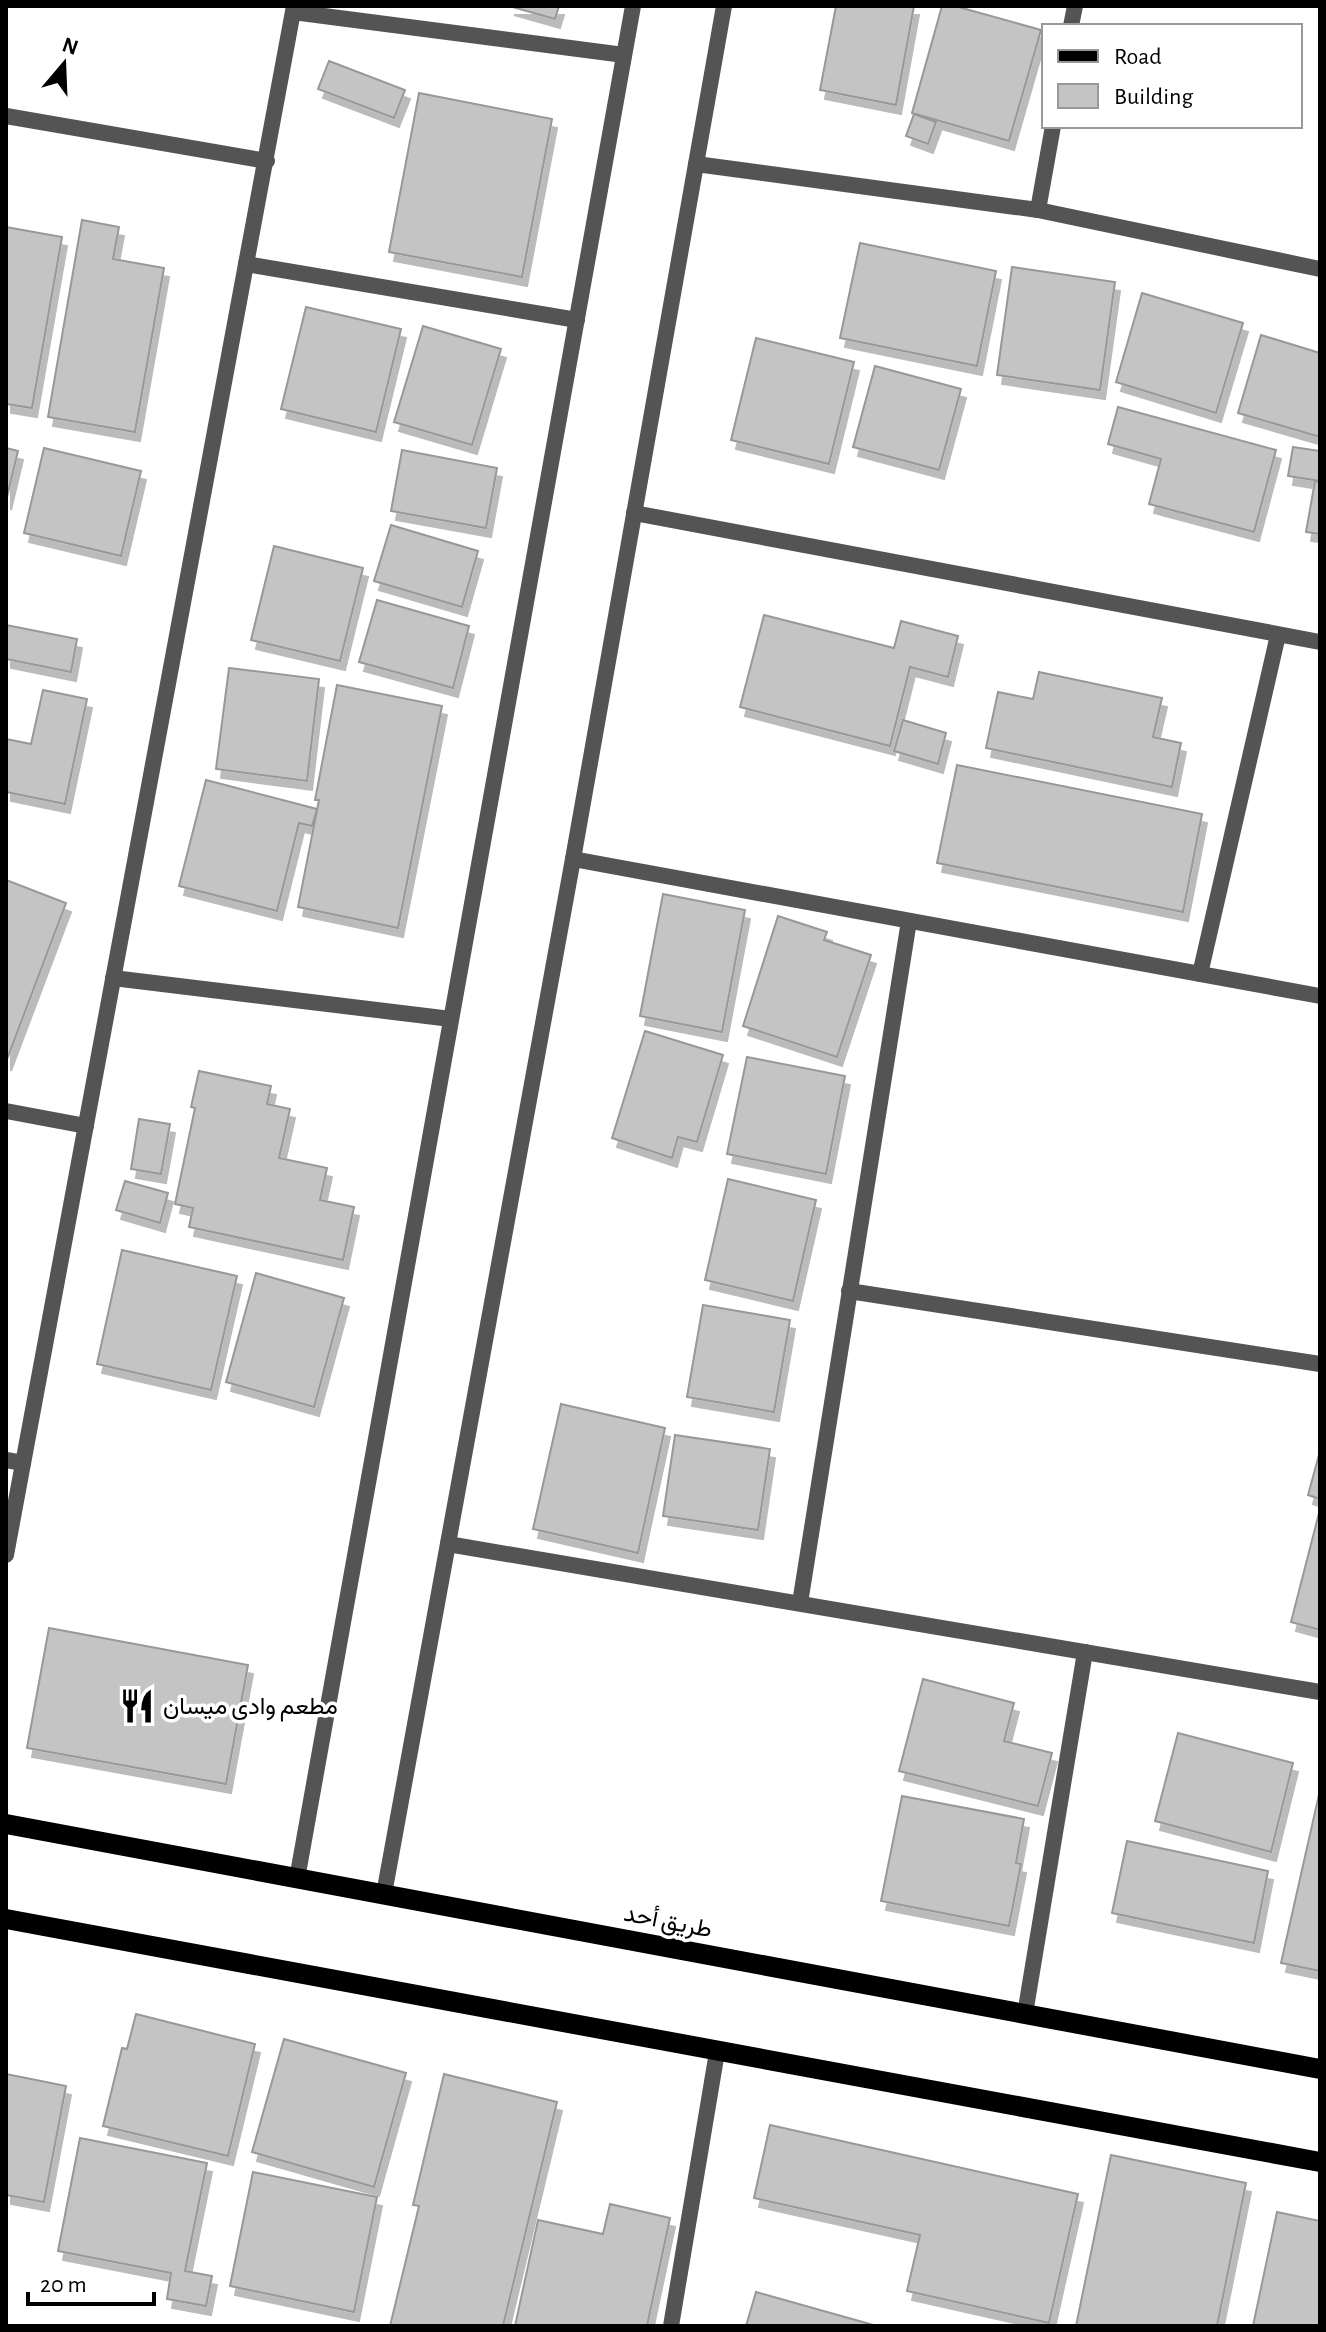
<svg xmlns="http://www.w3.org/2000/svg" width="1326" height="2332" font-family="'Alegreya Sans',Vazirmatn,sans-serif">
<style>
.building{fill:#c4c4c4;stroke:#989898;stroke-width:2;filter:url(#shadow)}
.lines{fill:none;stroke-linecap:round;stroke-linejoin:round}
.minor{stroke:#545454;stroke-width:16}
.primary{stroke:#000;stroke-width:20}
.labels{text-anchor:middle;stroke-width:7;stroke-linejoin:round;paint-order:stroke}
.poi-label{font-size:24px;fill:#000;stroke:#fff;text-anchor:start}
.street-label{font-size:24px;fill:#000;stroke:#fff}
</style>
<defs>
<filter id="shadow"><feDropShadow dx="5" dy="9" stdDeviation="0" flood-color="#0004"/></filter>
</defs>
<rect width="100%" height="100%" fill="#fff"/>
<g class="building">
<path d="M509,6H559L555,19Z"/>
<path d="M836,6H914L896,105L820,90Z"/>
<path d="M942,6H955L1041,30L1009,141L912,113Z"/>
<path d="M329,61L405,90L394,118L318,89Z"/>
<path d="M419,93L552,119L522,277L389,252Z"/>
<path d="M914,114L936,122L928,144L906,136Z"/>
<path d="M82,220L119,227L113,259L164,268L135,432L48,417Z"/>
<path d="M6,227L62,237L32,408L6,404Z"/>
<path d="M860,243L996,271L977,366L840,338Z"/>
<path d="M1012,267L1115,282L1100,390L997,375Z"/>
<path d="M1142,293L1243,323L1216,413L1116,382Z"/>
<path d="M306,307L401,329L376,432L281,409Z"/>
<path d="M423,326L501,349L472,445L394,422Z"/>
<path d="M1261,335L1320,353V437L1238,413Z"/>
<path d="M756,338L854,362L829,464L731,440Z"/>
<path d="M875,366L961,389L939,470L853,447Z"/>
<path d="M1118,407L1276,450L1254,532L1149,504L1161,459L1108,444Z"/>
<path d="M1293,447L1320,451V481L1288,476Z"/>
<path d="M6,448L18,451L6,501Z"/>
<path d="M44,448L141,471L121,556L24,533Z"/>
<path d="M402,450L497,468L486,528L391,511Z"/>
<path d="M1315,481L1320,482V534L1306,532Z"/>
<path d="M391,525L478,551L462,607L374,581Z"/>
<path d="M274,546L363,568L340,661L251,640Z"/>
<path d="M377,600L469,626L453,688L359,662Z"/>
<path d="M764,615L894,648L901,621L958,636L948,677L910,667L890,746L740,707Z"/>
<path d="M6,625L77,639L71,672L6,659Z"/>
<path d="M229,668L319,679L307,781L216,769Z"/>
<path d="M1039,672L1162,698L1153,737L1181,743L1172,787L986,748L998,692L1033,699Z"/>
<path d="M337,685L442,706L398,928L298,907L319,800H315Z"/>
<path d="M43,690L87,699L65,804L6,792V739L31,744Z"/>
<path d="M903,720L946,733L938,764L894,751Z"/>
<path d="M957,765L1202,814L1183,912L937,863Z"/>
<path d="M206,780L317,809L312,826L299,823L277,911L179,886Z"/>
<path d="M6,880L66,903L6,1062Z"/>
<path d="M663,894L745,910L722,1032L640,1016Z"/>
<path d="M778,916L827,932L824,940L871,955L837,1057L743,1026Z"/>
<path d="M645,1031L723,1055L697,1142L678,1137L672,1158L612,1138Z"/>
<path d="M747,1057L845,1076L826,1174L727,1154Z"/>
<path d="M199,1071L271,1086L267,1104L290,1109L279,1158L327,1168L320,1200L354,1207L343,1260L189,1227L193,1208L175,1204L195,1108L191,1107Z"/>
<path d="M139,1119L170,1124L161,1174L131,1169Z"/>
<path d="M728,1179L816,1200L793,1301L705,1280Z"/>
<path d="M125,1181L168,1193L160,1223L116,1210Z"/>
<path d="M122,1250L237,1276L211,1390L97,1364Z"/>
<path d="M256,1273L344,1298L314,1407L226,1382Z"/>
<path d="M703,1305L790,1320L774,1412L687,1397Z"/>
<path d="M561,1404L665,1428L638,1553L533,1529Z"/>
<path d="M675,1435L770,1449L758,1530L663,1516Z"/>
<path d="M1320,1451V1499L1308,1495Z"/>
<path d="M1319,1513H1320V1630L1291,1622Z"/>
<path d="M49,1628L248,1665L226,1784L27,1748Z"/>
<path d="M923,1679L1014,1703L1004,1741L1052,1753L1038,1806L899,1771Z"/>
<path d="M1178,1733L1293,1763L1271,1852L1155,1821Z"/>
<path d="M1320,1790V1971L1281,1963Z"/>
<path d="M902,1796L1024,1819L1016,1863L1021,1864L1009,1926L881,1901Z"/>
<path d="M1127,1841L1268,1871L1254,1943L1112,1913Z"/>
<path d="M136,2014L255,2044L228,2156L103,2126L122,2048L127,2049Z"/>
<path d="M284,2039L406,2073L374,2187L252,2152Z"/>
<path d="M6,2074L66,2086L44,2202L6,2195Z"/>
<path d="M444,2074L557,2102L503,2326H390L419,2206L413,2205Z"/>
<path d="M770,2125L1078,2194L1049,2323L907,2291L920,2235L754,2198Z"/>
<path d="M80,2138L207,2163L185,2271L212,2276L206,2306L167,2299L171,2273L58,2251Z"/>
<path d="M1111,2155L1246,2183L1217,2326H1076Z"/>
<path d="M253,2172L377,2197L354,2312L230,2286Z"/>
<path d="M610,2204L670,2218L647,2326H515L538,2220L603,2234Z"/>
<path d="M1277,2212L1320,2221V2326H1253Z"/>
<path d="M756,2292L877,2326H746Z"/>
</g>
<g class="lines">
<g class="minor">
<path d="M293,12L624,55"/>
<path d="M1071,26L1075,6"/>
<path d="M6,116L267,161"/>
<path d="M696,164L1038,210L1320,269"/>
<path d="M1038,210L1053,126"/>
<path d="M246,264L577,320"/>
<path d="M634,513L1320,642"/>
<path d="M573,859L1320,996"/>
<path d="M1200,974L1278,635"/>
<path d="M113,978L451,1019"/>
<path d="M6,1111L86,1126"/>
<path d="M849,1291L1320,1364"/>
<path d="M6,1460L23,1463"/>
<path d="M448,1544L1320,1692"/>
<path d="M6,1555L294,6"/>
<path d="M800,1603L909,921"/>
<path d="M297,1879L633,6"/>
<path d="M384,1894L573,859L724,6"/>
<path d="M1025,2014L1085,1652"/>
<path d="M671,2326L717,2052"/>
</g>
<g class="primary">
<path d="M6,1824L1320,2069"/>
<path d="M6,1919L1320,2162"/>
</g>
</g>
<defs>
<g id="restaurant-bare" transform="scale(2.76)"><path d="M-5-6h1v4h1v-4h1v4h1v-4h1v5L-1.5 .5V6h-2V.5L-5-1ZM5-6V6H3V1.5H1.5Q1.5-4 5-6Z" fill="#000" stroke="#fff" stroke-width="2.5" paint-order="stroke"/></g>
</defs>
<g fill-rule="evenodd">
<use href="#restaurant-bare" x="137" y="1706"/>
</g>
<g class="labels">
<g class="poi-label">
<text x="163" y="1714">مطعم وادى ميسان</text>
</g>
<g class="street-label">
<text transform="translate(668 1921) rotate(11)" y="8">طريق أحد</text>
</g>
</g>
<rect width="1326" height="2332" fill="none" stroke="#000000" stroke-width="16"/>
<rect x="1042" y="24" width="260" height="104" fill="#ffffff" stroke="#999999" stroke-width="2"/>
<rect x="1058" y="50" width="40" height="12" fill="#000000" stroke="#999999" stroke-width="2"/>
<text x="1114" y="64" font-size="24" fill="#000000">Road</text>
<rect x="1058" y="84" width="40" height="24" fill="#c4c4c4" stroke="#999999" stroke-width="2"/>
<text x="1114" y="104" font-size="24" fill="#000000">Building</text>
<g transform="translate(64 64) rotate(19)" stroke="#ffffff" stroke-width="6" paint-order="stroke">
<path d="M0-6L14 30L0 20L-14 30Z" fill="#000000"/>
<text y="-12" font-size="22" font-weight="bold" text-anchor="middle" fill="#000000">N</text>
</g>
<path d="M28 2292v12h126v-12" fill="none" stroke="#000000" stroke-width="4"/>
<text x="40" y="2292" font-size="24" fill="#000000" stroke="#ffffff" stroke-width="6" paint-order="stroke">20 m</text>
</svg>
